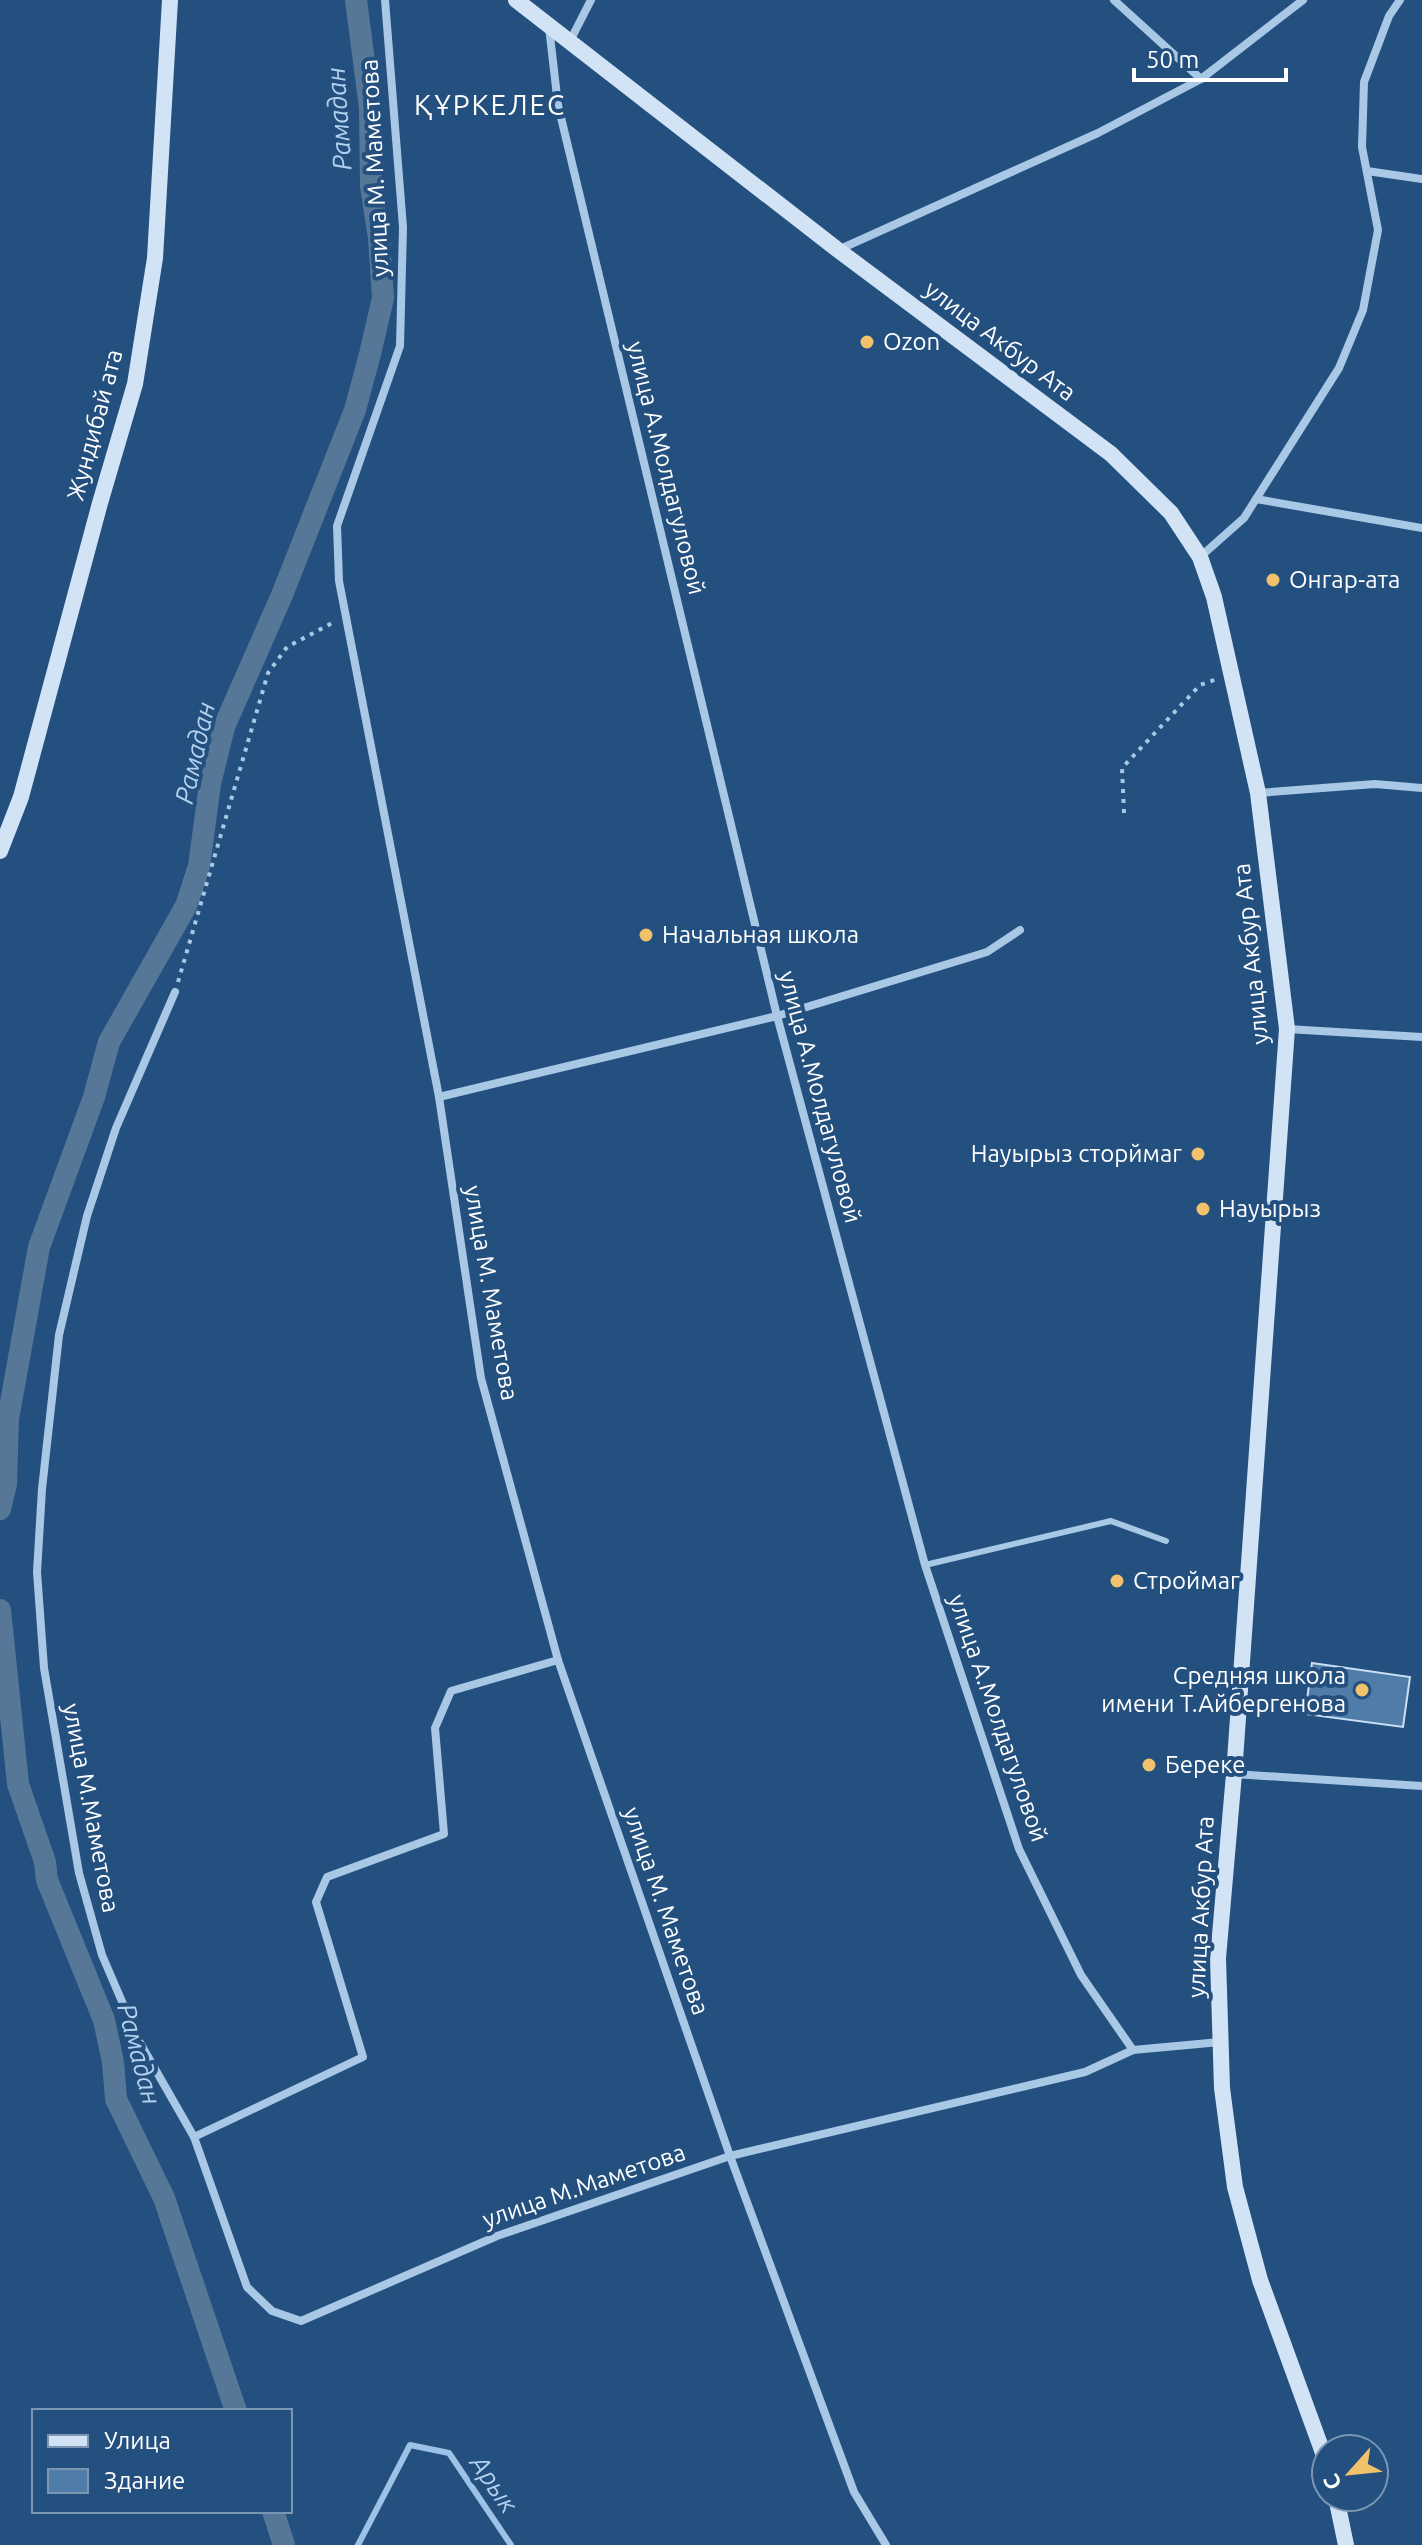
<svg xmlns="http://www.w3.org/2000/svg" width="1422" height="2545" font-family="Ubuntu,sans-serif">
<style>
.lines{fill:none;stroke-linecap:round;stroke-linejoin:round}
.stream{stroke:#9cc3e7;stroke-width:6}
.canal{stroke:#577798;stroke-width:22}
.building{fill:#507ca9;stroke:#cbe0f5;stroke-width:2}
.path{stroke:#a8c8e6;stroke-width:4;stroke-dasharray:4 6;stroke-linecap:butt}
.lane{stroke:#a8c8e6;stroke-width:6}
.street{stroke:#a8c8e6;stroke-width:8}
.secondary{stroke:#d2e3f5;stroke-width:16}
.poi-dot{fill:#f1c26b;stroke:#23507e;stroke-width:3}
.labels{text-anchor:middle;stroke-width:8;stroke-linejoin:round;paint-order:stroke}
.street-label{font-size:24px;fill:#fff;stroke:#23507e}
.poi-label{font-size:24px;fill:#fff;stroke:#23507e;text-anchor:start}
.water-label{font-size:26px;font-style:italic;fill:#b3d1ee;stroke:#23507e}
.quarter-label{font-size:28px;letter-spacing:2px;fill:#fff;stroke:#23507e}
</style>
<rect width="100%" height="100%" fill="#23507e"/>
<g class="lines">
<path class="stream" d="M358,2545L410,2445L449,2453L511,2545"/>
<g class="canal">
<path d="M0,1509L6,1484L8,1419L39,1247L94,1097L109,1042L186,906L199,866L210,784L224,727L282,595L355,410L370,354L383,298L379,238L371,186L370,108L356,0"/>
<path d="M0,1610L18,1784L45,1862L47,1880L104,2020L113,2062L116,2099L164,2198L236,2411"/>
<path d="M273,2511L284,2545"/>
</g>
</g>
<path class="building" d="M1312,1663L1410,1677L1403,1727L1305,1714Z"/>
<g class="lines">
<g class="path">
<path d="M1124,813L1122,768L1200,685L1217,679"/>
<path d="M178,982L268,673L287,647L334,622"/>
</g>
<path class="lane" d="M925,1565L1111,1521L1166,1541"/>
<g class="street">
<path d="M385,0L403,227L400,346L337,526L339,581L439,1097L481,1378L558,1660L730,2156L854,2492L886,2545"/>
<path d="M1114,0L1201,79"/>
<path d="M549,27L558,105L777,1016L925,1565L1019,1849L1081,1975L1133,2050"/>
<path d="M570,41L591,0"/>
<path d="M1367,171L1422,179"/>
<path d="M838,250L1098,133L1201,79L1303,0"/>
<path d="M1256,499L1422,528"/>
<path d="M1200,557L1244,518L1339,368L1363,310L1378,230L1362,147L1364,82L1389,16L1400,0"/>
<path d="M1258,793L1375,784L1422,788"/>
<path d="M175,992L116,1128L87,1216L59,1335L42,1489L37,1572L44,1668L79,1873L102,1955L139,2041L194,2137L247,2287L272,2311L301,2321L497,2236L730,2156L1085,2072L1133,2050L1220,2042"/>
<path d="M1287,1029L1422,1037"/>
<path d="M439,1097L777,1016L987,952L1020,930"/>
<path d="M1234,1774L1422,1786"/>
<path d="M194,2137L363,2057L316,1902L327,1877L444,1834L435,1728L451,1691L558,1660"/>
</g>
<g class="secondary">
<path d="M516,0L838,250L1111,454L1171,513L1200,557L1214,597L1258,793L1287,1029L1234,1774L1218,1958L1222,2088L1235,2187L1260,2280L1326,2461"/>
<path d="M0,851L21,797L100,503L135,384L155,258L170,0"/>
<path d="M1336,2497L1346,2545"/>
</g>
</g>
<g class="poi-dot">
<circle cx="867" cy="342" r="8"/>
<circle cx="1273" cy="580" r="8"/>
<circle cx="646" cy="935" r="8"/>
<circle cx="1198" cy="1154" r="8"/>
<circle cx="1203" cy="1209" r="8"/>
<circle cx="1117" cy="1581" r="8"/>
<circle cx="1362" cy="1690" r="8"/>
<circle cx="1149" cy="1765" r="8"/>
</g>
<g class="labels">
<g class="street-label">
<text transform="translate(375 168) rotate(-93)" y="8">улица М. Маметова</text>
<text transform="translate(1000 341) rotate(37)" y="8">улица Акбур Ата</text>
<text transform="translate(95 425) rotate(-75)" y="8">Жундибай ата</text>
<text transform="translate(666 468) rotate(76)" y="8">улица А.Молдагуловой</text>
<text transform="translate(1251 954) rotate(-96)" y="8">улица Акбур Ата</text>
<text transform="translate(820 1097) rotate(75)" y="8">улица А.Молдагуловой</text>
<text transform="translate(491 1293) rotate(80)" y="8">улица М. Маметова</text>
<text transform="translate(998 1718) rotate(71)" y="8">улица А.Молдагуловой</text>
<text transform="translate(91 1808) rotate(79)" y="8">улица М.Маметова</text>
<text transform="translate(1201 1907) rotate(-87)" y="8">улица Акбур Ата</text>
<text transform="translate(666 1911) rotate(71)" y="8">улица М. Маметова</text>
<text transform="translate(584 2186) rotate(-19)" y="8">улица М.Маметова</text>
</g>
<g class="poi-label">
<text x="883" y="350">Ozon</text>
<text x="1289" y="588">Онгар-ата</text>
<text x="662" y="943">Начальная школа</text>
<text x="1182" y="1162" text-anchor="end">Науырыз сторймаг</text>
<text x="1219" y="1217">Науырыз</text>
<text x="1133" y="1589">Строймаг</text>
<text x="1346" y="1684" text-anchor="end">Средняя школа<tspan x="1346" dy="28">имени Т.Айбергенова</tspan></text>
<text x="1165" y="1773">Береке</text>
</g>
<g class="water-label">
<text transform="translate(339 119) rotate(-94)" y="9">Рамадан</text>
<text transform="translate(195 753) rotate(-77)" y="9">Рамадан</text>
<text transform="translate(139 2054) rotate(75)" y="9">Рамадан</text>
<text transform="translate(494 2484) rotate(56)" y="9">Арык</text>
</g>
<g class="quarter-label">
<text x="490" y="115">ҚҰРКЕЛЕС</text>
</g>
</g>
<rect x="32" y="2409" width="260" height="104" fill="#23507e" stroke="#7b96b2" stroke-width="2"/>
<rect x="48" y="2435" width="40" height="12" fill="#d2e3f5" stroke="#7b96b2" stroke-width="2"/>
<text x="104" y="2449" font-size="24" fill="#ffffff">Улица</text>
<rect x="48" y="2469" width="40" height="24" fill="#507ca9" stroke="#7b96b2" stroke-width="2"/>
<text x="104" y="2489" font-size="24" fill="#ffffff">Здание</text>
<g transform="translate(1350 2473) rotate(243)"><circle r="38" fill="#23507e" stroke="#7b96b2" stroke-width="2"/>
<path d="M0-6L14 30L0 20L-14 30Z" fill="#f1c26b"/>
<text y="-12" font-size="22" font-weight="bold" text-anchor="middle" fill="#ffffff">С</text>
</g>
<path d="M1134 68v12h152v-12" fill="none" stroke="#ffffff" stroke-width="4"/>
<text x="1146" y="68" font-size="24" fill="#ffffff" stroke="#23507e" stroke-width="6" paint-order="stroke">50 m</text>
</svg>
